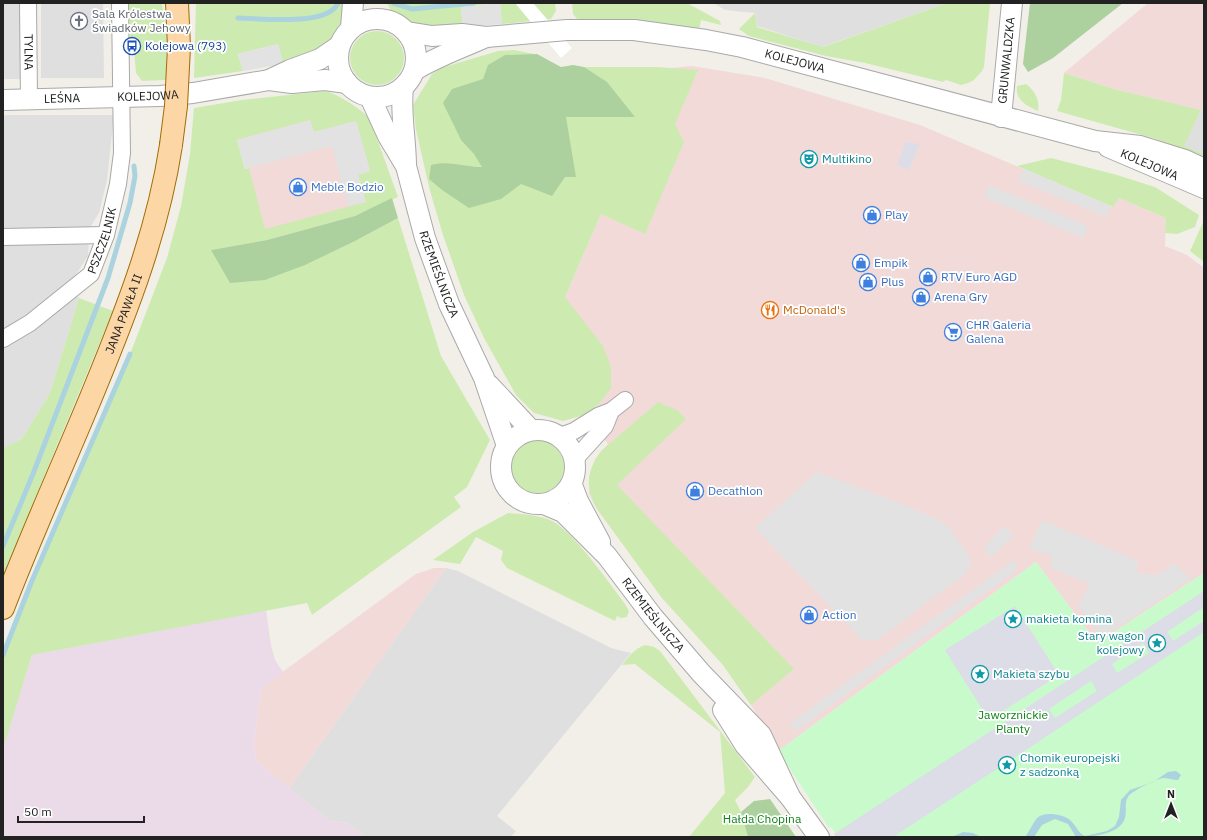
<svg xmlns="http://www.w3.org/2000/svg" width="1207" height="840" font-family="'IBM Plex Sans',sans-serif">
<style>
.residential{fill:#e0dfdf}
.commercial{fill:#f2dad9}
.industrial{fill:#ebdbe8}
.grass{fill:#cdebb0;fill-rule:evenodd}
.forest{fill:#add19e}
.park{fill:#c8facc}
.parking{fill:#e2e2e2}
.plaza{fill:#dddde8;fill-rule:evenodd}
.water{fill:#aad3df}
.pier{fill:#fff}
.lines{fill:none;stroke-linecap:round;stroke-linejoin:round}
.stream{stroke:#aad3df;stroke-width:5}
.minor-casing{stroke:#a9a9a9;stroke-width:18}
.tertiary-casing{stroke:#a9a9a9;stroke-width:22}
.primary-casing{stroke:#a06b00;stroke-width:24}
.minor{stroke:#fff;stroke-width:16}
.tertiary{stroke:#fff;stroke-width:20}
.primary{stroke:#fcd6a4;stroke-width:22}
.primary-bridge-casing{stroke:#a06b00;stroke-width:24;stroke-linecap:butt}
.primary-bridge{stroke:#fcd6a4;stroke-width:22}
.labels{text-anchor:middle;stroke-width:3.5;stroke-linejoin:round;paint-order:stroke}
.worship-label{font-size:12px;fill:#5b616d;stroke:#fff;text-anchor:start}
.transit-label{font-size:12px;fill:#164399;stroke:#fff;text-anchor:start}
.street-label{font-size:12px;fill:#222;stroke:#fff}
.culture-label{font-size:12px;fill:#0d838f;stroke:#fff;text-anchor:start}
.shop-label{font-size:12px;fill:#366cbe;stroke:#fff;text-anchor:start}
.food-label{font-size:12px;fill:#c56008;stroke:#fff;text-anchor:start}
.park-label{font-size:12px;fill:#0c8416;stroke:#fff}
</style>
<rect width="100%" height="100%" fill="#f2efe9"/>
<g class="residential">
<path d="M3,3H21L22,79H3Z"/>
<path d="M41,3H103L104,78H41Z"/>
<path d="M713,3H947L822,47L757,26L755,13L725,10Z"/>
<path d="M1201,110L1204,111V154L1183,146Z"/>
<path d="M3,115H114L107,180L99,213L89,229L3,231Z"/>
<path d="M89,238L88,256L67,288L26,318L3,331V243Z"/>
<path d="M77,295L79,298L50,393L22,439L3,448V346Z"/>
<path d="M446,568L458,571L611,648L631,653L497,816L516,831L511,837H365L348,823L329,820L289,788Z"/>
</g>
<g class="commercial">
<path d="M1148,3H1204V111L1114,89L1064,73Z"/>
<path d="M692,66L765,78L920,125L1112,207L1119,198L1166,218L1165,246L1187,255L1204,268V573L1097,643L1036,562L778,751L751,705L723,665L662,598L597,509L589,494L591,471L595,459L608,444L585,415L599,404L565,297L601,214L670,68Z"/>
<path d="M362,113L392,198L267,240L236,123Z"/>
<path d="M434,568H446L289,788L256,761L254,745L261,690L273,679L416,574Z"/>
</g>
<path class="industrial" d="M266,610L271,645L275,660L283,672L261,690L254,745L256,761L329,820L348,823L365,837H3V748L32,655Z"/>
<g class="grass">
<path d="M128,3H162L167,39L166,80L142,81L136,73L134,50L131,49Z"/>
<path d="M196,3H345L342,22L328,45L283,64L278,44L238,54L243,71L194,78Z"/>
<path d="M387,3H555L556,11L551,19L502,24L500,3L461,7L463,27L411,28L391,11Z"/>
<path d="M572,3H687L720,21L721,25L701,20L699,30L623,21L578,20L573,14Z"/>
<path d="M947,3H990L984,67L982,71L974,80L968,83L961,85L946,80L943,82L865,63L826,56L749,36L739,29L755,13L757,27L823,47Z"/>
<circle cx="377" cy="58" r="27"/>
<path d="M514,50L534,54L560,68L588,71L584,67H657L698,70L675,124L684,142L645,234L601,214L565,297L603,346L611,367V388L599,404L585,415L563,421L534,413L516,395L485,340L464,295L443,235L430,191L416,130L413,105L432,74L441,68L498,51Z"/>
<path d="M1064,73L1114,89L1201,110L1184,146L1204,154V158L1156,139L1057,111L1061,100Z"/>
<path d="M1026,84C1035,91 1040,100 1038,111C1027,106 1015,100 1017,86Z"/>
<path d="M324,91C335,92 363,110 370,119L398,197L355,216L267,240L211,250L357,240L398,218L441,356L490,440L467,487L454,497L461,507L312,615L307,603L32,655L3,749V655L98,426L122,375L167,258L181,206L190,154L194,108L242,100ZM310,120L314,132L356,121L370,171L358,175L366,202L265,229L249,168L245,169L237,140Z"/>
<path d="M1051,158L1117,175L1155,187L1199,215L1195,227L1177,234L1165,233L1166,218L1119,198L1113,207L1017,166Z"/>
<path d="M1204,220V262L1190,251Z"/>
<path d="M79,298L113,311L3,575V448L22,439L50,393Z"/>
<path d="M658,402L677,410L686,419L617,485L794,669L751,705L723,665L662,598L597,509C585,487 586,472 601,451Z"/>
<circle cx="537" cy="467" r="27"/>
<path d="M508,513C521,514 538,515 550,520C572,529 610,584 625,604L629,611L627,617L621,618L617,616L615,621L507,568L501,560L503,551L476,537L460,564L433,560L473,532Z"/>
<path d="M645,645L654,647L660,651L755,777L748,787L735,800L741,812L748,837H689L725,793L720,732L635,664L622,665C629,656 634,649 645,645Z"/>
</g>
<g class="forest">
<path d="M1030,3H1123L1053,58L1028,72L1023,64Z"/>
<path d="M537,54L561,67L573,65L584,67L607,82L635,117H566L576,177H565L552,196L521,184L501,199L469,208L442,190L429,179L431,165C447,160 465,167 482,167L474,154L461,140L443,103L452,89L483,79L488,65L505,55Z"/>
<path d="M392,198L398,218L357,240L305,265L265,280L230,283L211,250L267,240L355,216Z"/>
<path d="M770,799L796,837H748L741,812L754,801Z"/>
</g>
<path class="park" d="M1036,562L1097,643L1204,573V837H839L831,827L829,828L778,751Z"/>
<g class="parking">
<path d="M500,3L502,24L463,27L461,7Z"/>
<path d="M278,44L283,64L243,71L238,54Z"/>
<path d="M310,120L314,132L356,121L370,171L358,175L366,202L348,206L332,146L245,169L237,140Z"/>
<path d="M1024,169L1111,206L1106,217L1019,181Z"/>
<path d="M989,185L1088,226L1083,238L984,197Z"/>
<path d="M817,472L900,503L939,520L948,527L970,557V566L966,573L877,640H862L755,528Z"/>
<path d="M1042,520L1138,561L1137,573L1156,575L1166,570L1174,563L1191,579L1102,637L1078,605L1090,584L1051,568L1052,556L1029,549Z"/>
<path d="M1003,526L1014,535L991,558L984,548Z"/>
<path d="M1015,559L1017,570L796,731L789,724Z"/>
</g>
<g class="plaza">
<path d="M906,142L920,144L909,170L897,165Z"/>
<path d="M1204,591V607L1167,632L1173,641L1204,621V632L1032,746L893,837H836L834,834ZM1143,643L1149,653L1117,673L1112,664ZM1091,681L1097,691L1055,718L1049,709Z"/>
<path d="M1015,606L1059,675L989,720L945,650Z"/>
</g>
<g class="water">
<path d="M1176,771L1181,775L1178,780C1173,780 1168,778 1163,778C1157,779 1131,791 1128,797C1124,803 1127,811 1125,818C1120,835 1090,837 1076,837L1068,824L1055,819L1042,825L1034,837H1025C1030,831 1032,824 1037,818C1044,811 1063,814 1070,820C1076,825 1078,833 1085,836L1107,831L1115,826L1119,817L1121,800L1130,790L1153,782L1168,772Z"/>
<path d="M963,832L973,833L981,837H952Z"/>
</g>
<path class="pier" d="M515,3H533L572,48L561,58Z"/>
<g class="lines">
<g class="stream">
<path d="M393,3L412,9L474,3"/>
<path d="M238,18C261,18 328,27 338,3"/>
<path d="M3,546L33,474L108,278L130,203L135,176L134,166"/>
<path d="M3,655L31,583L130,354"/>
</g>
<g class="minor-casing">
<g id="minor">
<path id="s1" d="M28,3L29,100"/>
<path d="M3,237L106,235"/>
<path id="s2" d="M3,339L30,323L91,274L106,235L118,184L122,153L120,3"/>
<path d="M560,436L574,431L598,416L611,411L625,400"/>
<path d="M575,459L605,426L611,411"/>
</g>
</g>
<g class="tertiary-casing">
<g id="tertiary">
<circle cx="377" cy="58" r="39"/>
<path d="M351,28L353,3"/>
<path id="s3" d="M407,32L432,36L462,34L486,37L567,30H634L706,40L742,47L1095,141L1140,146L1185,160L1204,169"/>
<path d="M415,70C438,56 462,48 486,37"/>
<path d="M269,80L292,83L325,80L347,83"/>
<path d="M403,87C400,114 406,139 406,166"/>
<path id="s4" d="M370,97L388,136L406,166L425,238L449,304L484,378L507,446"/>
<path id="s5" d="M3,100L160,96L193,93L269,80L290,70L320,59L339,46"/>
<path id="s6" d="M1001,117L1012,3"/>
<path id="s7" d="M1108,147L1204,188"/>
<path d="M489,385L531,430"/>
<circle cx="538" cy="467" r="37"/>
<path d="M572,485L578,501L600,542"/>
<path id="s8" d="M544,504L563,512L607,556L653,617L701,673L761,735L790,797"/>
<path d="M723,710L745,745L790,797L819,837"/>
</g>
</g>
<g class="primary-casing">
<g id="primary">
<path d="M177,3L179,47"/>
<path id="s9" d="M3,608C31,535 64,463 94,390C127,310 158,231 171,145"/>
</g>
</g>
<use href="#minor" class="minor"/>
<use href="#tertiary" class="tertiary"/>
<use href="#primary" class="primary"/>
<g class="primary-bridge-casing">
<path id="primary-bridge" d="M171,145L176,106L179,47"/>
</g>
<use href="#primary-bridge" class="primary-bridge"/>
</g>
<defs>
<g id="church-ring" transform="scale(0.9)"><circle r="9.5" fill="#fff" stroke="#6b7280" stroke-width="1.5"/><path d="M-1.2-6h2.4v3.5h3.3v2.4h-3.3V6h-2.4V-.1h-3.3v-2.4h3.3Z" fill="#6b7280"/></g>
<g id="bus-ring" transform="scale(0.9)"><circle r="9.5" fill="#fff" stroke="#1a4fb4" stroke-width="1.5"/><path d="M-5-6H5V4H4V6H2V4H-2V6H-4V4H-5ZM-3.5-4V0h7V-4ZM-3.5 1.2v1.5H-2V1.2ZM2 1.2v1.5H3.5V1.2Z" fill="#1a4fb4"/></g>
<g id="theatre-ring" transform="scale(0.9)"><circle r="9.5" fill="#fff" stroke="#0f9aa8" stroke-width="1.5"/><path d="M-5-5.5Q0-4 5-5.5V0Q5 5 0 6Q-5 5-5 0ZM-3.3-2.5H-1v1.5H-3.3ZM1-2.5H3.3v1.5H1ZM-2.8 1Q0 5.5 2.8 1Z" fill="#0f9aa8"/></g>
<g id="shop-ring" transform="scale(0.9)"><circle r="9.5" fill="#fff" stroke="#3f7fe0" stroke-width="1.5"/><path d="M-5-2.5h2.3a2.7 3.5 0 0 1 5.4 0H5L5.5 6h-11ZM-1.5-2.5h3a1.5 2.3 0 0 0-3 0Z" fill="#3f7fe0"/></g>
<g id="restaurant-ring" transform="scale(0.9)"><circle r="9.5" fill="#fff" stroke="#e8710a" stroke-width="1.5"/><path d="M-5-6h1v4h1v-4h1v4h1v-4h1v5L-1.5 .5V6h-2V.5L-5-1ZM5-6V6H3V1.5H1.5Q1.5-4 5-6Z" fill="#e8710a"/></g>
<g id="supermarket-ring" transform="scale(0.9)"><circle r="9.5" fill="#fff" stroke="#3f7fe0" stroke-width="1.5"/><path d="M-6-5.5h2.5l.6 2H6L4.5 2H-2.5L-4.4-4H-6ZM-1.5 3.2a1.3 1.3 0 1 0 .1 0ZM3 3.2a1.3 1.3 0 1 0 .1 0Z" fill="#3f7fe0"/></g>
<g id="sight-ring" transform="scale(0.9)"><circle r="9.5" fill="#fff" stroke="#0f9aa8" stroke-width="1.5"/><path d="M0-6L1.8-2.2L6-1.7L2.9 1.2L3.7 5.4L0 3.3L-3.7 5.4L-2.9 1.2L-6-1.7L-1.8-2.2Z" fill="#0f9aa8"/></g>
</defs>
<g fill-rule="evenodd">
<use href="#church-ring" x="79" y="21"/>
<use href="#bus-ring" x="132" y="46"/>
<use href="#theatre-ring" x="809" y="159"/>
<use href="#shop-ring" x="298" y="187"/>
<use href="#shop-ring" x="872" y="215"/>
<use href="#shop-ring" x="861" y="263"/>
<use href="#shop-ring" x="928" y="277"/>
<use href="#shop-ring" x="868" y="282"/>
<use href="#shop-ring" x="921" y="297"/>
<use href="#restaurant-ring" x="770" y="310"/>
<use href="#supermarket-ring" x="953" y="332"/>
<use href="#shop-ring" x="695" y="491"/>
<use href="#shop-ring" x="809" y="615"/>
<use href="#sight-ring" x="1013" y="619"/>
<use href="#sight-ring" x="1157" y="643"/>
<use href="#sight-ring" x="980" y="674"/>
<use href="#sight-ring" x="1007" y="765"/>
</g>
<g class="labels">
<g class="worship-label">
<text x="92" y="18">Sala Królestwa<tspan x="92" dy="14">Świadków Jehowy</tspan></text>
</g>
<g class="transit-label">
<text x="145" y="50">Kolejowa (793)</text>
</g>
<g class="street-label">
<text dy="4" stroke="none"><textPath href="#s1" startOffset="49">TYLNA</textPath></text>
<text dy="4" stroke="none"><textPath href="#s6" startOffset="57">GRUNWALDZKA</textPath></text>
<text dy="4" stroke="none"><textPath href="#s3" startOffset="392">KOLEJOWA</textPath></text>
<text dy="4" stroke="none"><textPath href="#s5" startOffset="145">KOLEJOWA</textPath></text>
<text dy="4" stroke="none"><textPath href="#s5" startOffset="59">LEŚNA</textPath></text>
<text dy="4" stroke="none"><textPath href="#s7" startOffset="45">KOLEJOWA</textPath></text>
<text dy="4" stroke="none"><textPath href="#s2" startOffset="145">PSZCZELNIK</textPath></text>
<text dy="4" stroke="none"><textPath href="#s4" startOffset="191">RZEMIEŚLNICZA</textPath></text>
<text dy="4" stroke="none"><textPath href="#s9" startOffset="318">JANA PAWŁA II</textPath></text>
<text dy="4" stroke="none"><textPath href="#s8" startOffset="158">RZEMIEŚLNICZA</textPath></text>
</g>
<g class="culture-label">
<text x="822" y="163">Multikino</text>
<text x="1026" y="623">makieta komina</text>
<text x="1144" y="640" text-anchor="end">Stary wagon<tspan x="1144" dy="14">kolejowy</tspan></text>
<text x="993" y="678">Makieta szybu</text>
<text x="1020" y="762">Chomik europejski<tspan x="1020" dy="14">z sadzonką</tspan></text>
</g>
<g class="shop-label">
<text x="311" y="191">Meble Bodzio</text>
<text x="885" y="219">Play</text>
<text x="874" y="267">Empik</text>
<text x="941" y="281">RTV Euro AGD</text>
<text x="881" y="286">Plus</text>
<text x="934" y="301">Arena Gry</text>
<text x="966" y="329">CHR Galeria<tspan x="966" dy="14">Galena</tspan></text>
<text x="708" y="495">Decathlon</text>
<text x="822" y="619">Action</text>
</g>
<g class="food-label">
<text x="783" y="314">McDonald's</text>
</g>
<g class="park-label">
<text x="1013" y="719">Jaworznickie<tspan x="1013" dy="14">Planty</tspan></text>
<text x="762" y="823">Hałda Chopina</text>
</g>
</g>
<rect width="1207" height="840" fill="none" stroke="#222222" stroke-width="8"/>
<g transform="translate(1171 804)" stroke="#ffffff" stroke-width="3" paint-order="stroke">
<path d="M0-3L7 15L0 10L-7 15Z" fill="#222222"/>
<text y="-6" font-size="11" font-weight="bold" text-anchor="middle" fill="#222222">N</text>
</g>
<path d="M18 816v6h126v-6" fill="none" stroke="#222222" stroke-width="2"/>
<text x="24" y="816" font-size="12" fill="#222222" stroke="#ffffff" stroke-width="3" paint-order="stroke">50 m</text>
</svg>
